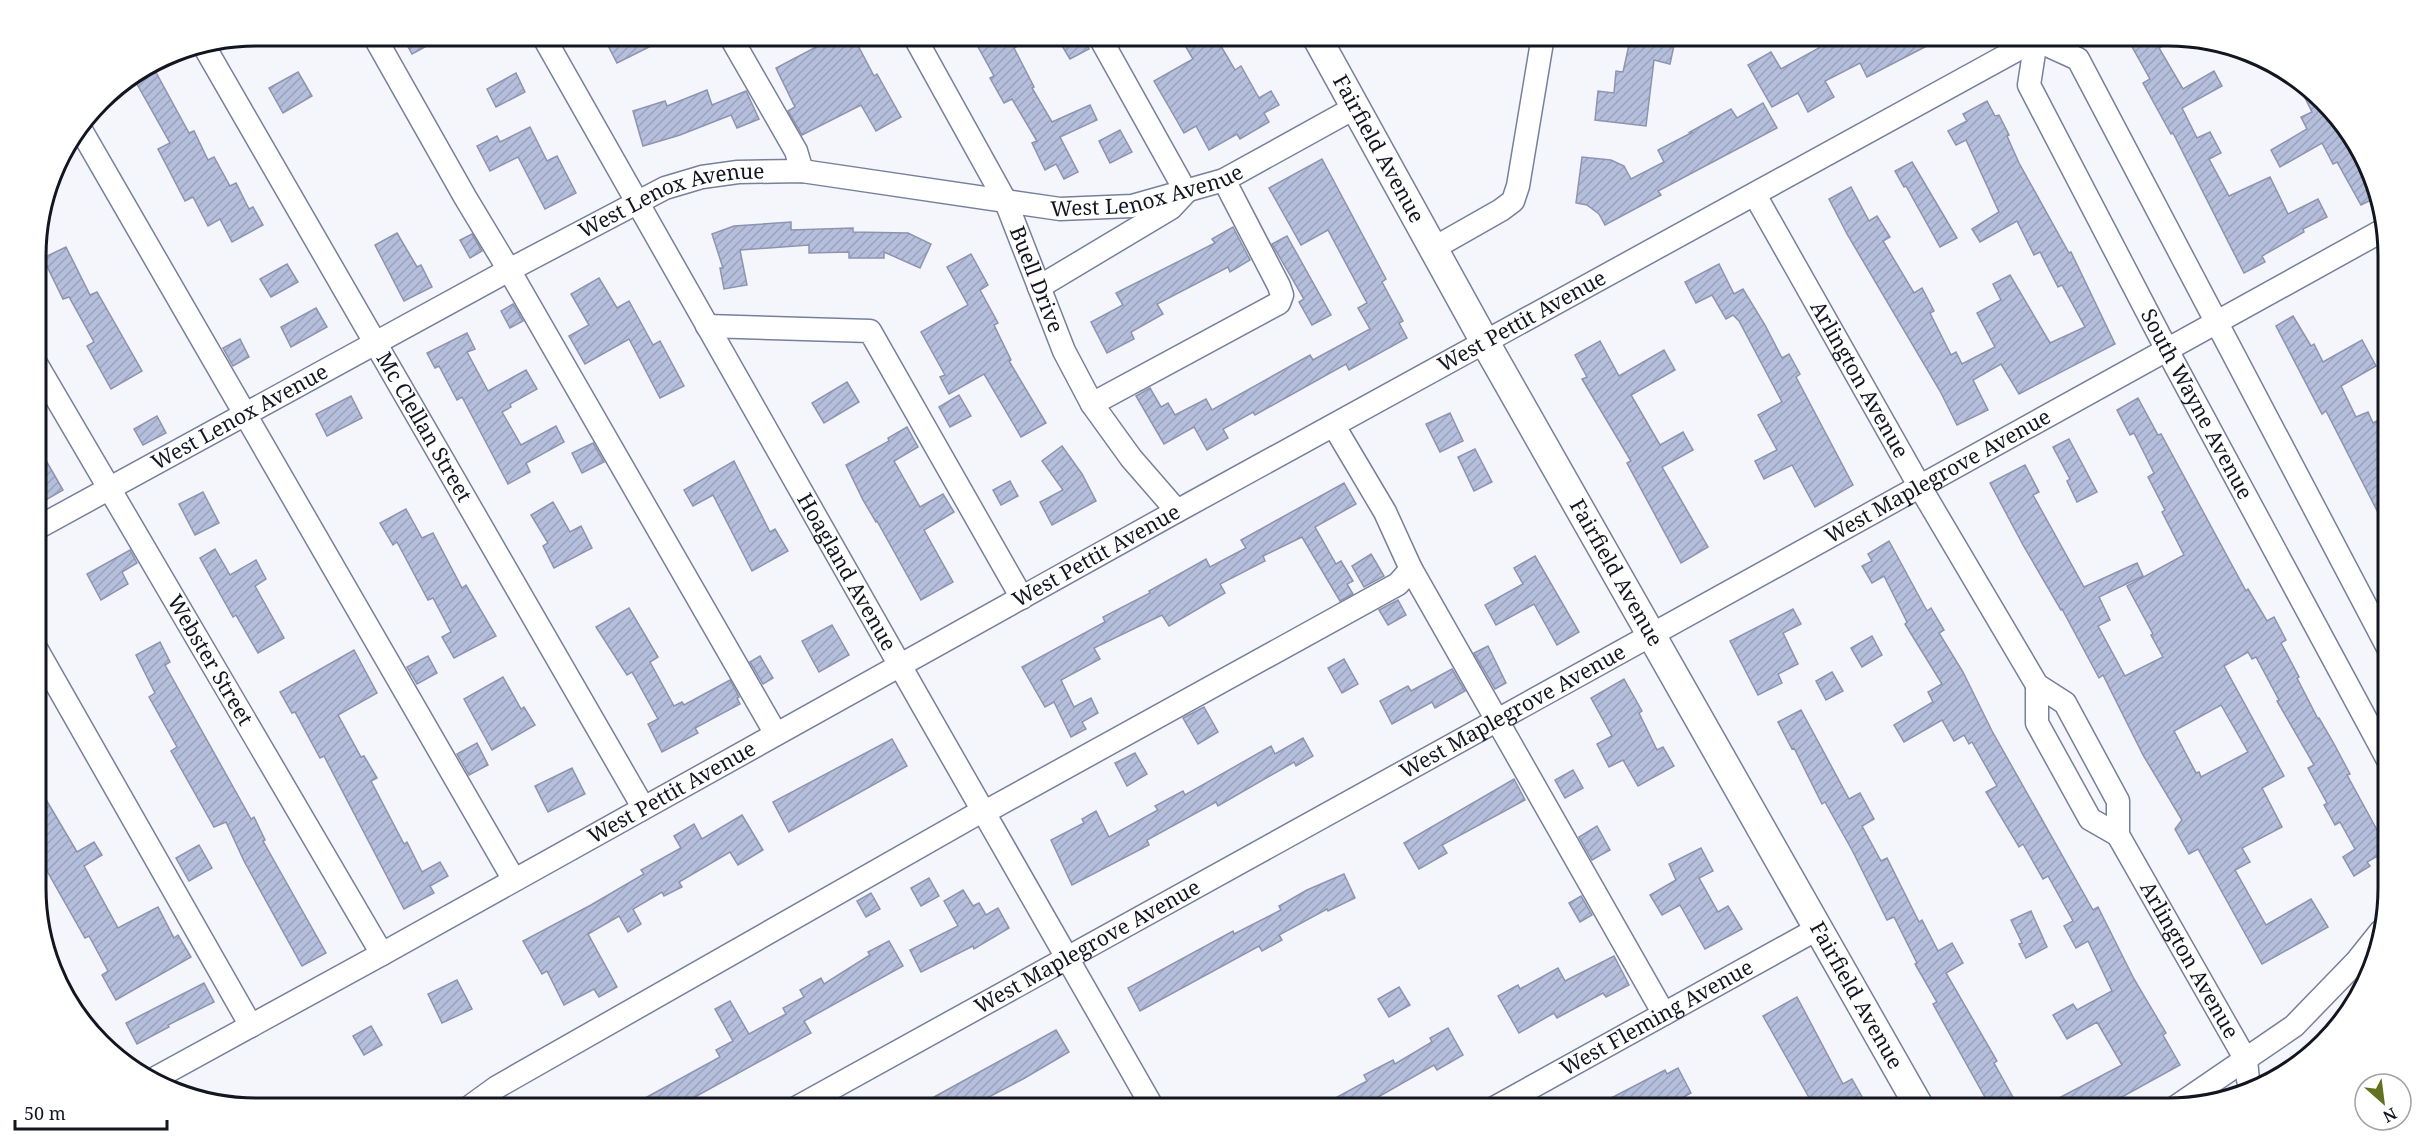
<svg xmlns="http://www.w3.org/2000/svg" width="2425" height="1144" font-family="'Noto Serif',serif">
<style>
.building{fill:url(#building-hatch);stroke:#8c94b0;stroke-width:1.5;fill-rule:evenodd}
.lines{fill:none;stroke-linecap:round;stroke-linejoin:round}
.minor-casing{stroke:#77809b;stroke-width:25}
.major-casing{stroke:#77809b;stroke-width:31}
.minor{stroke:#fff;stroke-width:22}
.major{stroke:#fff;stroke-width:28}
.labels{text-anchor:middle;stroke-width:6;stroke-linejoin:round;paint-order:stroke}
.street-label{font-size:21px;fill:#131620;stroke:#fff}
.rim{fill:none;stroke:#131620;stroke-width:3}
</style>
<defs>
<pattern id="building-hatch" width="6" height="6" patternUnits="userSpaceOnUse" patternTransform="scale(1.5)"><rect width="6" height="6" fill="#b5bedb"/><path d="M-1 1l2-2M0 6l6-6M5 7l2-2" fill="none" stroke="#9ba3bc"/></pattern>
</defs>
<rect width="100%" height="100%" fill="#f4f6fc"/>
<g class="building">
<path d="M402,36H445L412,54Z"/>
<path d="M603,36H671L617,63Z"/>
<path d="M837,36H853L874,76L877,74L901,117L876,131L861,105L802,135L788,111L795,107L776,68Z"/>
<path d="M972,36H1036L1014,48L1034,87L1032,88L1052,122L1090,105L1097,120L1060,137L1078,172L1064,179L1056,164L1045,170L1032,143L1037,141L1012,99L1004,103L990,78L994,76Z"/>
<path d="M1056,36H1082L1089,49L1070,59Z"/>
<path d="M1194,36H1215L1235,70L1241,66L1259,98L1271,91L1279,105L1264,113L1269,122L1240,139L1237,134L1209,150L1196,126L1184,133L1154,81L1193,59L1183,42Z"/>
<path d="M1631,36H1676L1670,64L1654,60L1646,126L1595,120L1598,91L1614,93L1616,71L1623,72Z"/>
<path d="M1827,36H1946L1867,77L1860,63L1825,81L1834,97L1808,112L1798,93L1772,107L1748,65L1771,52L1781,69L1819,48L1816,41Z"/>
<path d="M2126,36L2178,38L2159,48L2183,89L2214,71L2222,86L2182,108L2197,138L2210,132L2221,153L2209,159L2229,196L2270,177L2288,214L2318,199L2327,217L2303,229L2304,232L2262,256L2265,262L2244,273L2173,133L2171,134L2143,83L2150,79Z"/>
<path d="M152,65L189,133L194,131L208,160L214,157L230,186L236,183L249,209L253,207L263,225L232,242L220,219L208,226L193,197L185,201L158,149L170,143L133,77Z"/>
<path d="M298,72L312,96L283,113L269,88Z"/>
<path d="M516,73L525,92L496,107L487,89Z"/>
<path d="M2295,78L2303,82L2344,123L2372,173L2379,196L2361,205L2337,162L2333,164L2322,143L2280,167L2271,150L2307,129L2301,117L2312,112Z"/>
<path d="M707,90L712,105L746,91L759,119L737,128L731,115L680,135L643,146L633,111L665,101L667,106Z"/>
<path d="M1987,101L1995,116L1999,115L2009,135L2007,136L2019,163L2069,253L2071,252L2115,344L2019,394L2001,364L1973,380L1988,410L1957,425L1940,391L1847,234L1829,199L1851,187L1869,221L1877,216L1890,237L1883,241L1914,293L1922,288L1934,311L1930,313L1951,355L1956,352L1962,364L1995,347L1977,313L2001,300L1993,284L2010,275L2050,343L2085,327L2062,285L2058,287L2040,252L2034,255L2017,221L1980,242L1972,229L1999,212L1966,140L1956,145L1948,131L1967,121L1963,114Z"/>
<path d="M1763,103L1777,128L1658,191L1661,195L1605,225L1599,214L1587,205L1576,203L1582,157L1611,160L1624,166L1631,179L1664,162L1658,150L1693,132H1690L1731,109L1737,118Z"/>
<path d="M530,127L547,161L557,156L576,193L545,209L518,157L490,171L477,146L497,136L500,142Z"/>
<path d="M1120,130L1132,152L1110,163L1099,141Z"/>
<path d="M1322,159L1386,279L1382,282L1403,321L1399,323L1407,338L1349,370L1346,364L1255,415L1253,412L1223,429L1228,438L1207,450L1194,427L1164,444L1136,396L1150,388L1161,407L1168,403L1175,415L1206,399L1212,410L1310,355L1313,360L1370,329L1358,308L1367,303L1328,230L1301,245L1269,188Z"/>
<path d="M1912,162L1957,238L1940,247L1906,186L1904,187L1895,171Z"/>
<path d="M791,222V230L853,228V232L908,233L931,244L920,268L884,252V258H849V252L809,253V245L740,250L747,285L724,289L720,268H723L712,234L734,226Z"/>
<path d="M1233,227L1250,260L1230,272L1228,267L1157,304L1163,314L1131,332L1134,339L1107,353L1091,322L1123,305L1116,293L1215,243L1212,239Z"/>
<path d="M397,233L417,267L421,265L432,287L404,301L375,245Z"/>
<path d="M472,234L482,251L470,258L460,240Z"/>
<path d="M1287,236L1331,315L1312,325L1299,302L1304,299L1272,244Z"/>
<path d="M66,247L90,295L97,292L142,371L111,389L87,346L94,342L69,297L63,299L43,258Z"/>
<path d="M971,254L988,285L980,290L998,323L994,325L1011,360L1009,361L1046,423L1021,437L984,374L949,394L940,377L945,375L921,332L968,305L947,267Z"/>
<path d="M287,264L298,282L271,297L260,279Z"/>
<path d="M1719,264L1734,294L1743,289L1765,325L1782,358L1789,354L1800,374L1796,377L1853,485L1815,507L1792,465L1764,479L1755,461L1777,450L1758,415L1782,402L1739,321L1733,315L1726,319L1712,295L1696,303L1685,282Z"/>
<path d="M599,278L617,308L629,301L653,345L660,341L684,386L660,398L629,339L585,364L569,336L589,325L571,294Z"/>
<path d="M513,304L523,321L510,328L501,311Z"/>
<path d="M316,308L327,327L291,347L281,327Z"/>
<path d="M2293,316L2311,346L2314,344L2323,362L2362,340L2376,366L2341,386L2356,417L2368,412L2373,423L2388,415V532L2326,411L2322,414L2276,326Z"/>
<path d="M467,333L475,349L467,352L488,391L526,370L537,389L510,404L511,407L502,412L521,445L556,426L564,442L526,463L530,472L508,484L462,397L457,400L439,366L435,368L427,353Z"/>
<path d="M240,339L249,357L233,366L223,348Z"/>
<path d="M1600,341L1619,376L1664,350L1675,370L1631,395L1660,445L1683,432L1693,450L1662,467L1708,547L1681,563L1627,463L1631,461L1582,379L1587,377L1575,355Z"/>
<path d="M847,382L859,402L824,423L812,403Z"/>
<path d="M959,395L971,416L950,427L939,407Z"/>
<path d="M351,396L362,418L327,436L316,414Z"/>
<path d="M2138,398L2158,435L2161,434L2246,591L2248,589L2267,621L2274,617L2286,640L2281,643L2299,677L2297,678L2318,719L2319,718L2333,742L2350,774L2347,775L2388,850L2367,862L2370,866L2354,876L2343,857L2355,849L2340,822L2335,825L2324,805L2327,803L2308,768L2314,765L2277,701L2279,700L2256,657L2252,659L2248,652L2224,666L2284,776L2262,788L2282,827L2242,848L2250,862L2235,870L2266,925L2311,899L2328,927L2262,964L2198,849L2189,854L2175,829L2182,820L2143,755L2103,675L2099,678L2062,609L2061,610L2023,545L1990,483L2025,465L2039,492L2033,495L2084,587L2137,563L2143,576L2099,597L2110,620L2098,626L2125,676L2163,657L2151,635L2153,634L2127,586L2184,555L2162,512L2165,510L2148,477L2154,473L2134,433L2130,435L2117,410ZM2221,705L2248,752L2201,777L2199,772L2196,773L2174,731Z"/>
<path d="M1450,413L1463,441L1440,452L1426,424Z"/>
<path d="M157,416L166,433L143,445L134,429Z"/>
<path d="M907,427L918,447L894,461L920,507L943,494L954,512L924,530L953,582L921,600L877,521L876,522L863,500L846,465L889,441L888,438Z"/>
<path d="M2069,439L2097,492L2077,502L2067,481L2070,479L2053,447Z"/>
<path d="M593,443L604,462L582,473L572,453Z"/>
<path d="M37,445L63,490L37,505Z"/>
<path d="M1062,446L1082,474L1096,501L1052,525L1040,502L1063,490L1042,461Z"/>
<path d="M1475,449L1492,482L1474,491L1458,457Z"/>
<path d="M734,461L770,532L775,529L788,551L752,571L713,495L693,506L684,490Z"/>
<path d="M1010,481L1018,496L1001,505L993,490Z"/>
<path d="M1344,483L1356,504L1315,527L1336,564L1341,561L1353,581L1347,584L1353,594L1340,601L1302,537L1263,556L1265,561L1220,584L1225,593L1169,626L1162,615L1094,648L1100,659L1061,680L1074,707L1091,698L1098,713L1082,722L1086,729L1071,737L1054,702L1045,707L1022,667L1105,622L1103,617L1150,593L1149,591L1206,559L1210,567L1246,548L1241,540Z"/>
<path d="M203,492L219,523L195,535L179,504Z"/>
<path d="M553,502L570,532L581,526L592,548L554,568L543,546L548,543L531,515Z"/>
<path d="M406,509L422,538L433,533L462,588L466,585L496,636L454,658L442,637L451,632L433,598L428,600L397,542L393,545L380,523Z"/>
<path d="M1889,541L1927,611L1931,608L1944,630L1939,633L1963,672L1992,731L2093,910L2098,907L2134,979L2166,1033L2163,1035L2180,1065L2102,1108H2040L2122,1065L2097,1022L2067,1039L2053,1015L2073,1004L2077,1010L2112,991L2088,941L2076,948L2064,926L2073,921L2048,876L2043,879L2023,844L2019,847L1986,792L1997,786L1972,742L1969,744L1964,735L1954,741L1942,720L1904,742L1894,725L1933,702L1928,692L1942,684L1905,624L1907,622L1884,576L1872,583L1862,566L1872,561L1868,554Z"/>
<path d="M215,549L230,575L256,560L266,579L255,586L284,638L258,653L236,615L233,617L200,558Z"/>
<path d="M130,550L137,563L122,572L128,584L101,600L87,574Z"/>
<path d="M1371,554L1384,576L1364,587L1352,566Z"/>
<path d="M1535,556L1579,632L1557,645L1534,604L1496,625L1485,605L1523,584L1514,568Z"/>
<path d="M1398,600L1406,615L1388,625L1379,610Z"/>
<path d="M629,608L658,657L650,662L674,706L682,702L684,705L730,680L739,697L737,698L740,704L695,728L698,733L662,752L648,724L658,719L632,672L627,675L596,627Z"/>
<path d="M1793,609L1801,624L1783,633L1798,664L1778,674L1782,683L1758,695L1730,641Z"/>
<path d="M832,625L849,655L819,672L802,641Z"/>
<path d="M1872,636L1882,655L1862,667L1851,648Z"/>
<path d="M160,642L170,662L165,665L251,819L254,817L265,840L263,841L326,953L302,966L244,861L226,822L214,827L171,751L177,747L149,697L155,693L136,655Z"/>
<path d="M1488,646L1506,683L1495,689L1474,653Z"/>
<path d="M354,650L377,693L338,715L361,757L364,756L377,778L371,781L404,844L407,842L422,872L440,862L448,876L430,886L434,893L404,909L324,756L320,758L295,712L292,713L280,692Z"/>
<path d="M428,656L437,673L417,684L407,667Z"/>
<path d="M760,656L773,678L763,684L750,662Z"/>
<path d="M1344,659L1358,684L1342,693L1328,668Z"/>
<path d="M1452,669L1465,691L1435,708L1432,702L1392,724L1380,701L1408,686L1411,691Z"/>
<path d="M1832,672L1843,691L1826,700L1816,681Z"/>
<path d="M503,677L521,709L524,707L535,725L492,750L464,699Z"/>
<path d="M1624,679L1642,711L1639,713L1657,750L1663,747L1674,766L1638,786L1623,760L1609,767L1597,744L1612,736L1591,698Z"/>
<path d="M1204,707L1218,732L1198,744L1183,718Z"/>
<path d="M1801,710L1849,799L1860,793L1874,819L1862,826L1881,861L1887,858L1919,922L1922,920L1938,951L1952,943L1963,963L1946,973L1997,1061L1994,1063L2019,1108H1991L1933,1004L1937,1002L1915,964L1917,963L1894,917L1887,920L1852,850L1825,802L1822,804L1794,748L1792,749L1778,722Z"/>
<path d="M1303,738L1313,756L1296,766L1294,762L1218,806L1216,802L1147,840L1149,845L1072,885L1051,840L1084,823L1082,819L1096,811L1109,837L1158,810L1155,806L1183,791L1185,795L1271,746L1275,754Z"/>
<path d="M892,739L907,766L789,832L773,802Z"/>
<path d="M477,743L488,765L469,775L457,754Z"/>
<path d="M1135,753L1147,774L1127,786L1115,763Z"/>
<path d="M572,768L585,794L548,812L535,786Z"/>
<path d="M1573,770L1583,788L1565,798L1555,780Z"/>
<path d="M1514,779L1525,800L1442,845L1447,853L1419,869L1404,843Z"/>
<path d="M38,786L77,852L94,842L102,855L84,866L118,928L158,907L174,938L178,935L191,957L116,1000L102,975L108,971L89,936L85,938L47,871L44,872L38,859Z"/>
<path d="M742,815L763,850L738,865L730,852L679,882L682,887L664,896L662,892L633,909L641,924L628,932L619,916L588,934L617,987L599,997L594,989L564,1005L547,971L542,974L523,941L591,905L644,874L641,870L681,848L674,836L694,824L702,839Z"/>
<path d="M1597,826L1610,850L1592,860L1579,837Z"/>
<path d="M199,845L212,868L189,881L176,858Z"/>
<path d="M1701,848L1713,871L1699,878L1718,912L1728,906L1742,929L1705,949L1680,905L1662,915L1650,895L1676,880L1669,864Z"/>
<path d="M1344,874L1355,898L1328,911L1327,909L1279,935L1282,940L1262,951L1259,946L1140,1011L1128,988L1233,931L1234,934L1281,910L1279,906L1307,890Z"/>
<path d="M929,878L939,896L921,906L911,888Z"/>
<path d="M963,890L973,906L979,903L986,915L998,908L1009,928L974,949L973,946L921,972L910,950L958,926L944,901Z"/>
<path d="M871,893L880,909L866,917L857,901Z"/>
<path d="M1581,896L1592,915L1580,922L1569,903Z"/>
<path d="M2031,911L2047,947L2026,958L2019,944L2022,943L2011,920Z"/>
<path d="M889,941L903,966L804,1021L811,1033L675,1108H627L720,1057L716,1050L733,1041L715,1009L730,1001L749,1034L786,1014L783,1008L804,997L800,990L821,978L824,984L870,955L868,952Z"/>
<path d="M1614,956L1629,985L1606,997L1603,993L1557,1018L1554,1013L1519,1033L1498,996L1518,985L1520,989L1558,968L1565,981Z"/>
<path d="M457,980L472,1009L442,1023L428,994Z"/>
<path d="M204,983L214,1002L168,1025L169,1027L137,1044L126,1023Z"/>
<path d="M1399,987L1410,1005L1389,1017L1378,999Z"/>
<path d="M1797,997L1843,1084L1852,1079L1865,1102L1856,1108H1815L1763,1016Z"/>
<path d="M371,1026L382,1045L364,1055L353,1036Z"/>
<path d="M1448,1028L1463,1055L1437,1070L1434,1065L1359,1108H1317L1367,1081L1364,1075L1393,1060L1395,1064L1432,1042L1430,1038Z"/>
<path d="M1056,1030L1069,1052L1023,1079L968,1108H914Z"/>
<path d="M1678,1068L1691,1093L1664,1108H1592L1665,1070L1667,1074Z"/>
</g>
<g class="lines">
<g class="minor-casing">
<g id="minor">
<path d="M374,36L465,197L509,270L776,734"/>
<path id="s1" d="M543,36C744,395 949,751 1153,1108"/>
<path d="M730,36L796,151L802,171"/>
<path id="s2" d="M914,36L1006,202L1064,351L1092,404L1131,458L1177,511"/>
<path d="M2034,36L2036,40L2078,59L2388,648"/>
<path id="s3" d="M2036,40L2029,85L2167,350L2389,762"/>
<path id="s4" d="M204,46L643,807"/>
<path d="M81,130L514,880"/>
<path id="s5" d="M1755,195L1920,487L2037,685L2065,703L2118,801V835L2246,1060L2248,1080L2254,1089"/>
<path d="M1434,248L1501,210L1513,201L1518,186L1543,36"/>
<path d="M1039,287L1171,208L1186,192L1099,36"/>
<path d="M707,326L870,331L1022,598"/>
<path id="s6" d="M37,365L382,954"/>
<path d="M1092,404L1279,303L1282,295L1279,286L1224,180"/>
<path d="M1334,426L1385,512L1411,569L1664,1014"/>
<path id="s7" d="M37,528L509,270L665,188L702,177L738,172L802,171L1060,209L1132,206L1224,180L1356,107"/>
<path d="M37,650L251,1026"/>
<path d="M2037,685V723L2090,819L2118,835"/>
<path id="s8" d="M152,1080L382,954L1177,511L2042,36"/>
<path d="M468,1108L497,1087L982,811L985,812L1398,584L1411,569"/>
<path id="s9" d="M796,1108L2387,228"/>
<path id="s10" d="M1494,1108L1819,928"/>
<path d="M2174,1108L2294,1026L2356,962L2380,932"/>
</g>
</g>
<g class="major-casing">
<g id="major">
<path id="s11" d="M1316,36L1486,344L1920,1108"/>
</g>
</g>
<use href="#minor" class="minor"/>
<use href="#major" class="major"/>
</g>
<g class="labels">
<g class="street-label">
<text dy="7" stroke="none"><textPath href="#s11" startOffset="129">Fairfield Avenue</textPath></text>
<text dy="7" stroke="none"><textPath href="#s7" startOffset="1203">West Lenox Avenue</textPath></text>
<text dy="7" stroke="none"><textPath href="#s7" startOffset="717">West Lenox Avenue</textPath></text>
<text dy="7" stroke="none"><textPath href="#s2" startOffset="273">Buell Drive</textPath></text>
<text dy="7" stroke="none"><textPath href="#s8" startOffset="1566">West Pettit Avenue</textPath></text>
<text dy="7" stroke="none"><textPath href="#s5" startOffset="212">Arlington Avenue</textPath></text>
<text dy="7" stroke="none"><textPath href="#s3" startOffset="406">South Wayne Avenue</textPath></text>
<text dy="7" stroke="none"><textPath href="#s7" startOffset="231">West Lenox Avenue</textPath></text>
<text dy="7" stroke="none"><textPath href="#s4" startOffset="440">Mc Clellan Street</textPath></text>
<text dy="7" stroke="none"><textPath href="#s9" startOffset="1305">West Maplegrove Avenue</textPath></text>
<text dy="7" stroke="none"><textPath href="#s8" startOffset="1080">West Pettit Avenue</textPath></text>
<text dy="7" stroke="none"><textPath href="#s1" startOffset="616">Hoagland Avenue</textPath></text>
<text dy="7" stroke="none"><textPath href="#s11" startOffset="615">Fairfield Avenue</textPath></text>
<text dy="7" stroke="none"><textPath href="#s6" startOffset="342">Webster Street</textPath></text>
<text dy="7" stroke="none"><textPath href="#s9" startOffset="819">West Maplegrove Avenue</textPath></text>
<text dy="7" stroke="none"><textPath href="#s8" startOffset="594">West Pettit Avenue</textPath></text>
<text dy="7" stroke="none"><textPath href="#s9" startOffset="333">West Maplegrove Avenue</textPath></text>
<text dy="7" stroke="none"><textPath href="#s5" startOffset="888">Arlington Avenue</textPath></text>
<text dy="7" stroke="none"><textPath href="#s11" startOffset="1101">Fairfield Avenue</textPath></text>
<text dy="7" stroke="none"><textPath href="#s10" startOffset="186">West Fleming Avenue</textPath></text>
</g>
</g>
<path d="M0 0H2425V1144H0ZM256 46H2168A210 210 0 0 1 2378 256V888A210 210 0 0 1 2168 1098H256A210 210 0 0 1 46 888V256A210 210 0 0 1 256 46Z" fill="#fff" fill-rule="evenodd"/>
<path class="rim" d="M256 46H2168A210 210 0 0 1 2378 256V888A210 210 0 0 1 2168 1098H256A210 210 0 0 1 46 888V256A210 210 0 0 1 256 46Z"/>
<g transform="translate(2383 1102) rotate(152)"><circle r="28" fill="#ffffff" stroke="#a1a2a6" stroke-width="1.5"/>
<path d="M0-4.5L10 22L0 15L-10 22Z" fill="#607220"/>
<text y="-9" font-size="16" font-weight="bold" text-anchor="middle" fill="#131620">N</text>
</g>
<path d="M15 1120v9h152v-9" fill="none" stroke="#131620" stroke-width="3"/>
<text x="24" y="1120" font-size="18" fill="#131620" stroke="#ffffff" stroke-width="4.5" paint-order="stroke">50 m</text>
</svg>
